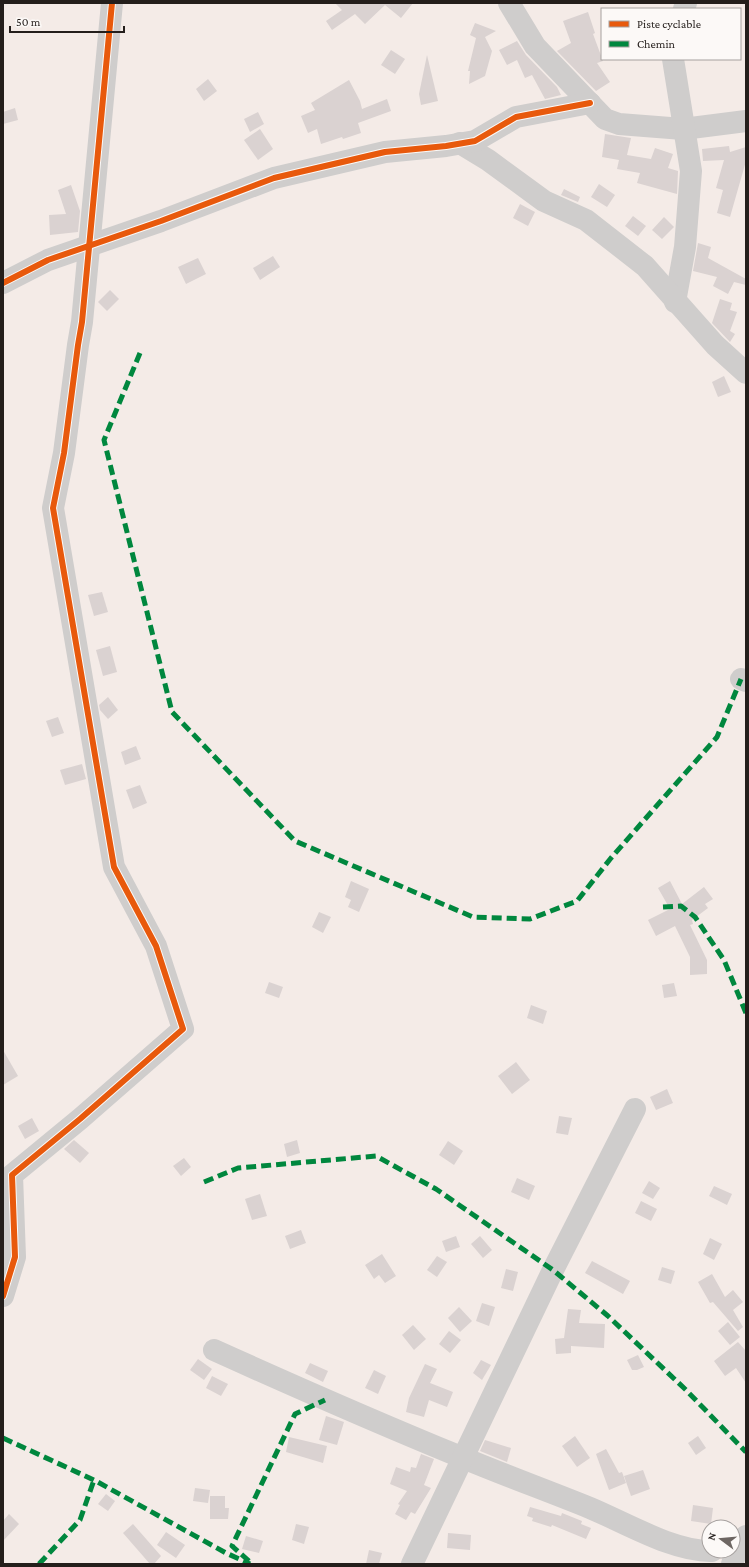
<svg xmlns="http://www.w3.org/2000/svg" width="749" height="1567" font-family="'Crimson Pro',serif">
<style>
.building{fill:#dad2d1}
.lines{fill:none;stroke-linecap:round;stroke-linejoin:round}
.minor{stroke:#cfcdcc;stroke-width:22}
.quiet{stroke:#00873e;stroke-width:5;stroke-dasharray:10 5;stroke-linecap:butt}
.cycleway-casing{stroke:#fcf9f7;stroke-width:8}
.cycleway{stroke:#e8590c;stroke-width:6}
</style>
<rect width="100%" height="100%" fill="#f4ebe7"/>
<g class="building">
<path d="M335,3H413L401,18L385,5L365,24L355,14L332,30L326,21L342,10Z"/>
<path d="M588,12L595,33L593,34L603,61L597,63L610,82L596,91L557,51L571,43L563,21Z"/>
<path d="M475,23L496,31L485,37L492,51L485,76L469,84L470,71H468L476,38L470,35Z"/>
<path d="M517,41L526,55L557,87L561,95L545,99L532,75L525,78L517,60L507,65L499,50Z"/>
<path d="M391,50L405,59L395,74L381,65Z"/>
<path d="M427,55L438,101L421,105L419,94Z"/>
<path d="M208,79L217,91L204,101L196,89Z"/>
<path d="M349,80L360,101L362,109L387,99L391,111L358,123L361,133L343,139L342,137L321,144L317,129L308,133L301,116L315,110L311,103Z"/>
<path d="M15,108L18,120L3,124V112Z"/>
<path d="M258,112L264,124L250,132L244,119Z"/>
<path d="M260,129L273,149L258,160L244,140Z"/>
<path d="M605,134L631,138L627,155L651,159L655,148L673,154L668,168L678,171L677,194L637,183L640,173L617,169L619,160L602,157Z"/>
<path d="M729,146L730,152L746,147V161L730,217L717,213L723,190L716,188L724,160L703,161L702,149Z"/>
<path d="M599,184L615,195L607,207L591,197Z"/>
<path d="M71,185L80,211L78,232L50,235L49,215L66,214L58,190Z"/>
<path d="M564,189L580,197L578,202L561,195Z"/>
<path d="M520,204L535,212L528,226L513,218Z"/>
<path d="M633,216L646,226L638,236L625,226Z"/>
<path d="M664,217L674,227L662,239L652,230Z"/>
<path d="M698,243L711,247L708,258L746,279V285L734,282L728,294L713,286L717,277L693,271Z"/>
<path d="M273,256L280,267L260,280L253,268Z"/>
<path d="M198,258L206,274L186,284L178,267Z"/>
<path d="M110,290L119,299L107,311L98,302Z"/>
<path d="M720,299L732,303L730,310L737,312L730,331L735,334L730,342L712,323Z"/>
<path d="M724,376L731,392L718,397L712,382Z"/>
<path d="M102,592L108,612L94,616L88,595Z"/>
<path d="M110,646L117,672L103,676L96,650Z"/>
<path d="M108,697L118,710L108,719L100,710L99,705Z"/>
<path d="M58,717L64,733L52,737L46,721Z"/>
<path d="M136,746L141,759L125,765L121,752Z"/>
<path d="M82,764L86,779L65,785L60,770Z"/>
<path d="M140,785L147,803L133,809L126,790Z"/>
<path d="M351,881L369,889L359,912L348,907L351,900L345,897Z"/>
<path d="M670,881L682,904L704,887L713,899L705,904L708,908L692,920L693,924L690,925L707,960V974L690,975V957L675,926L656,936L648,920L670,909L658,888Z"/>
<path d="M319,912L331,917L323,933L312,927Z"/>
<path d="M269,982L283,987L279,998L265,993Z"/>
<path d="M674,983L677,996L664,998L662,985Z"/>
<path d="M531,1005L547,1011L543,1024L527,1018Z"/>
<path d="M3,1050L18,1076L3,1085Z"/>
<path d="M516,1062L530,1080L512,1094L498,1076Z"/>
<path d="M667,1089L673,1103L656,1110L650,1097Z"/>
<path d="M559,1116L572,1118L568,1135L556,1133Z"/>
<path d="M32,1118L39,1131L25,1139L18,1126Z"/>
<path d="M74,1140L89,1153L80,1163L64,1149Z"/>
<path d="M297,1140L300,1153L287,1157L284,1144Z"/>
<path d="M448,1141L463,1151L454,1165L439,1155Z"/>
<path d="M184,1158L191,1167L181,1176L173,1166Z"/>
<path d="M517,1178L535,1186L529,1200L511,1192Z"/>
<path d="M649,1181L660,1188L653,1199L642,1193Z"/>
<path d="M714,1186L732,1194L727,1205L709,1196Z"/>
<path d="M260,1194L267,1216L252,1220L245,1199Z"/>
<path d="M641,1201L657,1209L651,1221L635,1213Z"/>
<path d="M301,1230L306,1243L290,1249L285,1236Z"/>
<path d="M456,1236L460,1247L446,1252L442,1241Z"/>
<path d="M480,1236L492,1250L483,1258L471,1244Z"/>
<path d="M710,1238L722,1244L714,1260L703,1254Z"/>
<path d="M382,1254L396,1276L385,1283L379,1275L374,1279L365,1265Z"/>
<path d="M437,1256L447,1262L437,1277L427,1270Z"/>
<path d="M592,1261L630,1281L623,1294L585,1273Z"/>
<path d="M662,1267L675,1271L671,1284L658,1280Z"/>
<path d="M506,1269L518,1272L513,1291L501,1288Z"/>
<path d="M712,1274L725,1297L733,1290L743,1302L733,1310L743,1327L738,1331L713,1302L710,1303L698,1282Z"/>
<path d="M482,1303L495,1307L489,1326L476,1321Z"/>
<path d="M459,1307L472,1321L460,1332L448,1318Z"/>
<path d="M568,1309L581,1310L579,1323L605,1324L604,1348L571,1346V1353L556,1354L555,1339L564,1338Z"/>
<path d="M728,1322L740,1337L730,1345L718,1331Z"/>
<path d="M413,1325L426,1339L414,1350L402,1335Z"/>
<path d="M449,1331L461,1340L450,1353L439,1344Z"/>
<path d="M738,1342L746,1351V1383L736,1368L725,1376L714,1361Z"/>
<path d="M638,1355L644,1367L637,1370H632L627,1360Z"/>
<path d="M198,1359L212,1369L204,1380L190,1370Z"/>
<path d="M481,1360L491,1365L482,1380L473,1373Z"/>
<path d="M310,1363L328,1371L323,1382L305,1373Z"/>
<path d="M425,1364L437,1369L430,1383L453,1392L447,1407L429,1400L424,1417L406,1412L409,1398Z"/>
<path d="M374,1370L386,1376L378,1394L365,1388Z"/>
<path d="M212,1376L228,1384L221,1396L206,1388Z"/>
<path d="M326,1416L344,1422L337,1445L319,1440Z"/>
<path d="M575,1436L590,1458L577,1467L562,1446Z"/>
<path d="M698,1436L706,1448L696,1455L688,1443Z"/>
<path d="M289,1437L327,1446L323,1463L286,1452Z"/>
<path d="M485,1440L511,1448L507,1462L480,1451Z"/>
<path d="M606,1449L619,1473L622,1472L626,1483L609,1490L596,1454Z"/>
<path d="M421,1454L434,1459L424,1485L431,1488L415,1514L411,1512L406,1520L395,1514L400,1505L398,1504L407,1491L390,1484L396,1467L410,1472L411,1467L416,1468Z"/>
<path d="M643,1470L650,1489L631,1496L624,1476Z"/>
<path d="M195,1488L210,1490L208,1503L193,1501Z"/>
<path d="M106,1494L115,1501L108,1511L98,1504Z"/>
<path d="M210,1496H225V1508H229L228,1519H210Z"/>
<path d="M693,1505L713,1508L711,1524L691,1521Z"/>
<path d="M530,1507L561,1516L562,1513L582,1521L581,1524L591,1528L586,1539L552,1525L551,1527L532,1521L533,1518L527,1516Z"/>
<path d="M9,1514L19,1524L3,1541V1521Z"/>
<path d="M133,1524L161,1556L154,1564H150L123,1533Z"/>
<path d="M296,1524L309,1527L304,1544L292,1540Z"/>
<path d="M166,1532L185,1545L176,1558L157,1545Z"/>
<path d="M448,1533L471,1535L470,1550L447,1548Z"/>
<path d="M246,1536L263,1541L259,1553L242,1549Z"/>
<path d="M369,1550L382,1553L379,1564H366Z"/>
</g>
<g class="lines">
<g class="minor">
<path d="M509,3L535,46L605,119L619,124L683,129L746,121"/>
<path d="M684,9L686,3"/>
<path d="M673,59L691,171L685,247L675,302"/>
<path d="M460,143L488,160L544,201L586,220L645,266L715,345L746,373"/>
<path d="M3,283L48,260L161,221L274,178L385,152L446,146L475,141L516,117L590,103"/>
<path d="M741,679L746,681"/>
<path d="M3,1296L15,1257L12,1175L80,1119L183,1029L156,946L114,867L53,508L64,453L78,345L82,322L112,3"/>
<path d="M214,1350C296,1387 378,1423 461,1457C504,1475 548,1491 590,1508C626,1523 674,1552 712,1551"/>
<path d="M412,1564L553,1270L635,1109"/>
<path d="M732,1564L737,1550L746,1536"/>
</g>
<g class="quiet">
<path d="M140,353L104,440L172,712L295,841L473,917L530,919L577,901L611,858L717,737L741,679"/>
<path d="M663,907L681,906L695,917L724,960L746,1013"/>
<path d="M204,1182L238,1168L376,1156L436,1189L553,1270L608,1316L686,1390L746,1452"/>
<path d="M3,1438L94,1480L226,1553L250,1564"/>
<path d="M249,1561L232,1546L295,1414L325,1400"/>
<path d="M39,1564L80,1520L94,1480"/>
</g>
<g class="cycleway-casing">
<g id="cycleway">
<path d="M3,283L48,260L161,221L274,178L385,152L446,146L475,141L516,117L590,103"/>
<path d="M3,1296L15,1257L12,1175L80,1119L183,1029L156,946L114,867L53,508L64,453L78,345L82,322L112,3"/>
</g>
</g>
<use href="#cycleway" class="cycleway"/>
</g>
<rect width="749" height="1567" fill="none" stroke="#241e1b" stroke-width="8"/>
<rect x="601" y="8" width="140" height="52" fill="#fcf9f7" stroke="#a6a19f"/>
<rect x="609" y="21" width="20" height="6" fill="#e8590c" stroke="#a6a19f"/>
<text x="637" y="28" font-size="12" fill="#241e1b">Piste cyclable</text>
<rect x="609" y="41" width="20" height="6" fill="#00873e" stroke="#a6a19f"/>
<text x="637" y="48" font-size="12" fill="#241e1b">Chemin</text>
<g transform="translate(721 1539) rotate(286)"><circle r="19" fill="#fcf9f7" stroke="#a6a19f"/>
<path d="M0-3L7 15L0 10L-7 15Z" fill="#6d6662"/>
<text y="-6" font-size="11" font-weight="bold" text-anchor="middle" fill="#241e1b">N</text>
</g>
<path d="M10 26v6h114v-6" fill="none" stroke="#241e1b" stroke-width="2"/>
<text x="16" y="26" font-size="12" fill="#241e1b" stroke="#fcf9f7" stroke-width="3" paint-order="stroke">50 m</text>
</svg>
